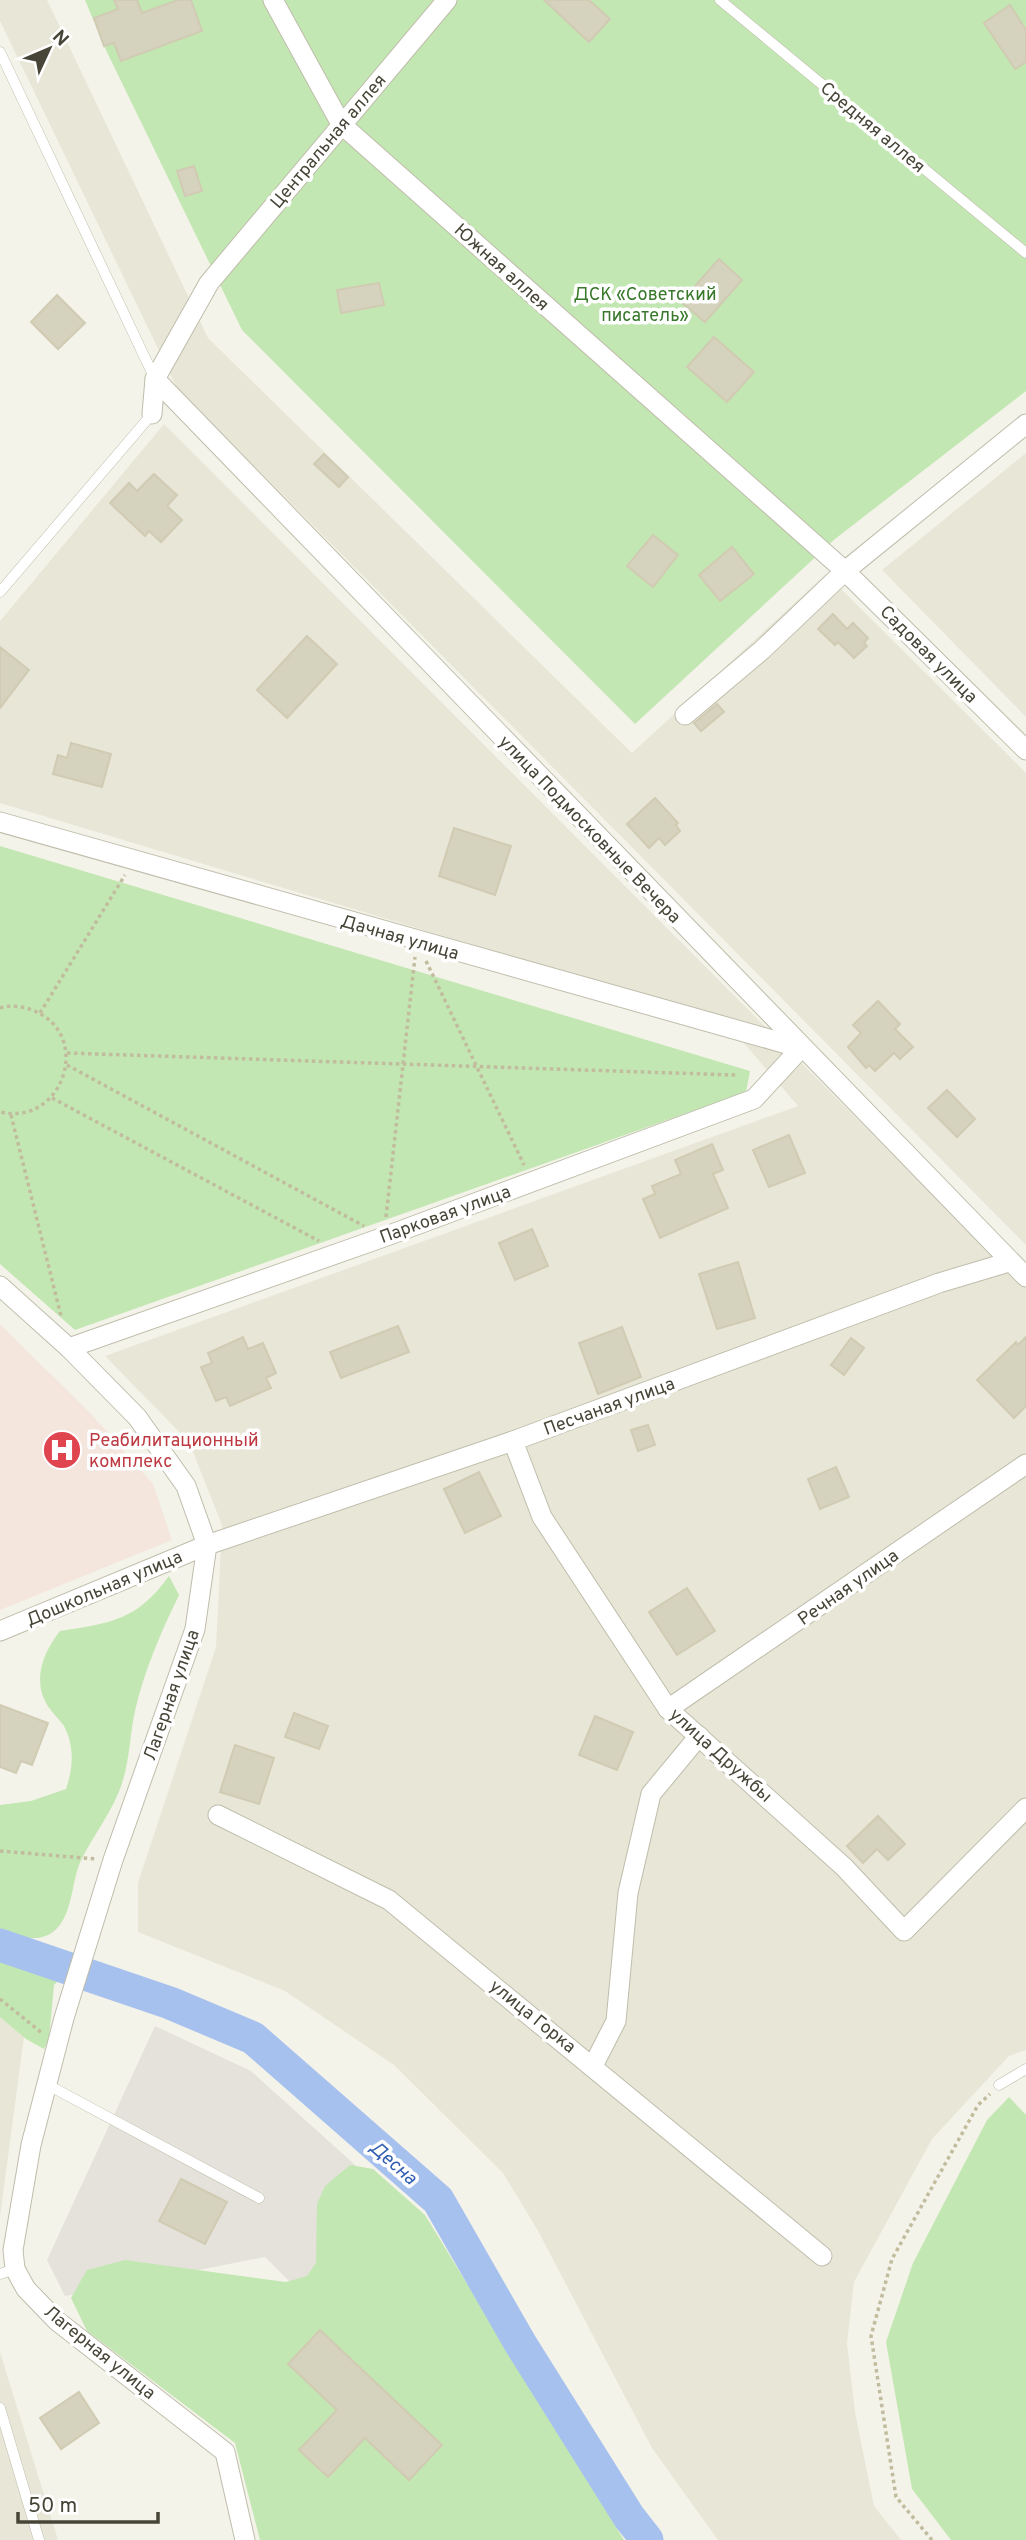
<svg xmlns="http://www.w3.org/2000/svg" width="1026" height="2540" font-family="Overpass,sans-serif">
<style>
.residential{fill:#e8e6d7}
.industrial{fill:#e4e2da}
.medical{fill:#f4e5dd}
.green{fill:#c3e7b3}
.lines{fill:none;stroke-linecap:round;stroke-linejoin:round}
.river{stroke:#a7c1ef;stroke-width:33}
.building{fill:#d5d2be;stroke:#d0cbb2;stroke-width:2}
.lane-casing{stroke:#bfbdab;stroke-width:11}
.street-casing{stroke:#bfbdab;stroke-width:21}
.path{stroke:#c1bc9d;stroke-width:3.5;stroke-dasharray:3.5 3.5;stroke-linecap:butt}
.lane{stroke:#fff;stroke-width:10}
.street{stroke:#fff;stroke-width:19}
.labels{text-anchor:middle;stroke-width:7;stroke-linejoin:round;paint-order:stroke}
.street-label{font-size:18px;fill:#474537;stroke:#fff}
.park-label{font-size:18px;fill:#37782b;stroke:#fff}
.health-label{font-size:18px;fill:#be3a42;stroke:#fff;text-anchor:start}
.water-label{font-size:19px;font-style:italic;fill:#325fb1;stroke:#fff}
</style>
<rect width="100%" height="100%" fill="#f4f3e9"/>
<g class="residential">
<path d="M0,0H47L208,338L632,753L826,574L1026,773V1245L177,388L0,21Z"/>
<path d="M164,424L1026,1288V2050L1009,2056L932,2139L854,2282L847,2343L855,2412L874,2506L901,2540H718L652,2448L537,2229L503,2173L394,2065L285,1991L138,1932V1883L216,1647L222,1525L189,1442L105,1356L798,1106L724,1020L0,803V621Z"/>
<path d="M1026,453V717L882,570Z"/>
<path d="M0,2017L24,2037L0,2217Z"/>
<path d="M0,2352L58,2540H0Z"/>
</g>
<path class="industrial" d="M155,2026L251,2071L416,2220L472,2464L265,2257L65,2296L47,2260Z"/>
<path class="medical" d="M0,1324L93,1416L153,1484L172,1540L0,1610Z"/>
<g class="green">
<path d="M85,0H1026V391L835,539L635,724L242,330L104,46Z"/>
<path d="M0,846L750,1071L746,1092L75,1330L0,1264Z"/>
<path d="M169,1576L179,1595C161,1632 144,1671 135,1711C130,1733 130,1757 123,1780C114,1811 92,1836 79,1865C72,1884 72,1910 59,1926C44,1945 19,1938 0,1931V1805L31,1801L66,1789C73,1768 75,1747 64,1726C60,1720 54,1715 50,1709C31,1683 42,1654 60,1631C112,1623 137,1620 169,1576Z"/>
<path d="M0,1956L59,1980L54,1985L49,2039L44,2049L26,2039L0,2017Z"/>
<path d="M1009,2097L1026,2115V2540H951L912,2489L886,2342L913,2263L987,2120Z"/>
<path d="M350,2165L373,2169L425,2215L624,2540H260L235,2443L87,2331L71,2298L87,2270L125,2260L286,2282L307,2276L316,2263L317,2204L325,2186Z"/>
</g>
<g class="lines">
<path class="river" d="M0,1945L170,2003L253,2038L438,2200L520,2343L629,2517L647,2540"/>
</g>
<g class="building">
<path d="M114,0H137L142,13L178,0H191L202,31L121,61L114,43L104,46L94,18L118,9Z"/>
<path d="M544,0H589L610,19L589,42Z"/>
<path d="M1010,5L1026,30V62L1015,69L984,23Z"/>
<path d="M194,166L202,191L185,196L177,171Z"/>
<path d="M719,259L742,280L705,322L681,302Z"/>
<path d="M379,283L384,305L341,313L337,290Z"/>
<path d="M57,295L85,323L58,349L31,322Z"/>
<path d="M714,337L754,372L727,402L687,367Z"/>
<path d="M324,454L348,477L339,487L314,464Z"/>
<path d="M154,474L177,495L167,506L182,520L161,542L149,531L145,536L110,503L129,483L137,491Z"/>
<path d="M653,535L678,555L653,587L627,566Z"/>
<path d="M732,547L754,574L720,601L699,575Z"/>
<path d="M833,614L847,629L853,623L868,638L864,643L867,646L854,658L838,642L835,645L818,629Z"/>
<path d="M307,636L337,664L287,718L257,690Z"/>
<path d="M0,647L29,670L0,708Z"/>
<path d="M717,704L724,712L701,731L694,723Z"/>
<path d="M71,743L111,754L102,787L53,774L58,755L67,758Z"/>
<path d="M655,798L678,823L676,825L680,831L665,845L659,838L649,848L627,824Z"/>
<path d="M454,828L511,846L495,895L439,876Z"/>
<path d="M878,1001L900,1024L895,1029L913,1047L900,1059L894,1053L875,1071L869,1065L866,1068L848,1047L861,1033L853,1025Z"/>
<path d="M947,1090L975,1119L957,1137L928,1108Z"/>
<path d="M789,1135L805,1173L769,1187L753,1150Z"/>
<path d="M712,1144L723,1170L713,1174L728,1208L660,1238L643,1199L655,1194L652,1186L681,1174L675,1160Z"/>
<path d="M532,1229L548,1266L515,1280L499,1243Z"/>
<path d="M738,1262L755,1318L717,1329L699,1274Z"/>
<path d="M398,1326L409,1352L341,1378L330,1352Z"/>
<path d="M622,1327L641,1377L598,1394L579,1343Z"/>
<path d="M243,1337L248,1349L263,1343L276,1373L266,1378L271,1388L230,1406L226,1397L216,1401L201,1367L212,1363L208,1353Z"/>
<path d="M1026,1337V1406L1014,1418L977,1380L1016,1342L1018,1345Z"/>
<path d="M851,1338L864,1348L844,1375L831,1365Z"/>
<path d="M648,1425L655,1445L638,1451L631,1430Z"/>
<path d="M836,1467L849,1497L820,1509L808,1479Z"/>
<path d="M479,1472L501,1516L465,1533L444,1489Z"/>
<path d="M687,1588L715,1631L677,1655L649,1612Z"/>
<path d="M0,1705L48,1723L32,1765L21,1761L16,1773L0,1767Z"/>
<path d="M294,1713L328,1726L319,1749L285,1737Z"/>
<path d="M595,1716L633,1732L617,1770L579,1755Z"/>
<path d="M235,1745L274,1758L259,1804L220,1792Z"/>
<path d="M878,1816L905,1844L888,1860L877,1849L863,1863L847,1846Z"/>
<path d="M181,2179L227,2202L205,2244L159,2221Z"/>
<path d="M320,2330L442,2445L409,2480L365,2438L328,2477L299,2450L337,2410L288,2364Z"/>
<path d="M79,2392L99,2423L61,2449L40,2418Z"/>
</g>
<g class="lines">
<g class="lane-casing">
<g id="lane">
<path d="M720,0L1026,253"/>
<path d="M0,52L155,379"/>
<path d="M0,592L152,414"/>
<path d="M48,2085L259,2198"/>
<path d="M999,2085L1026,2069"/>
<path d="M0,2274L15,2269"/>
<path d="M0,2408L39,2540"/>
</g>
</g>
<g class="street-casing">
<g id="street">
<path d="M273,0L341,124L845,571L1026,750"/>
<path d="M155,379L1026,1277"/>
<path d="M152,414L155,379L209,283L447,0"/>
<path d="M685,715L762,650L845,571L1026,424"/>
<path d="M0,822L801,1048L754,1099L384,1237L69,1348"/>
<path d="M0,1286L69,1348L137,1417L186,1486L207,1545L195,1629L113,1860L64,2018L31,2145L13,2250L15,2269L26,2289L57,2321L225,2452L245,2540"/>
<path d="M513,1441L542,1517L668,1709L844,1867L904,1931L1026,1808"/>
<path d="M0,1631L207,1545L513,1441L939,1283L1009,1262"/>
<path d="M668,1709L1026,1464"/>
<path d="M218,1815L389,1900L822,2256"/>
<path d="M593,2066L616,2021L628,1893L651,1794L699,1736"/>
</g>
</g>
<g class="path">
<path d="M426,961L524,1165"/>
<path d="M0,1008C10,1005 22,1006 32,1010C94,1033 64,1127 0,1112"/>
<path d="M40,1013L125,875"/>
<path d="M67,1053L736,1075"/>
<path d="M67,1065L364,1226"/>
<path d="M52,1098L319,1241"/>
<path d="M11,1115L61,1316"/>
<path d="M386,1217L415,957"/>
<path d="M0,1851L96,1859"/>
<path d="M0,1999L42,2033"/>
<path d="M932,2540L896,2497L871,2336L892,2259L978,2105L990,2094"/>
</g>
<use href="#lane" class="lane"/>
<use href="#street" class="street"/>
</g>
<defs>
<g id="hospital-disc" transform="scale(2.0125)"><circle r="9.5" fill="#e0444e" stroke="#fff"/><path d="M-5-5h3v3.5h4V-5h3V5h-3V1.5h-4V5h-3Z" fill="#fff"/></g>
</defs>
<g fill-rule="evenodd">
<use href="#hospital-disc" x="62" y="1450"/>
</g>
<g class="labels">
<g class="street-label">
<text transform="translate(873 127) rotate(40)" y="6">Средняя аллея</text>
<text transform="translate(328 141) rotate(-50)" y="6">Центральная аллея</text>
<text transform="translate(502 267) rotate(42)" y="6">Южная аллея</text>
<text transform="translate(929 654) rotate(45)" y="6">Садовая улица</text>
<text transform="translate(590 829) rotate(46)" y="6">улица Подмосковные Вечера</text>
<text transform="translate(400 937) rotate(16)" y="6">Дачная улица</text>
<text transform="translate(445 1214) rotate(-20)" y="6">Парковая улица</text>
<text transform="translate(609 1406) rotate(-20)" y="6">Песчаная улица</text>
<text transform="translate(848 1587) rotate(-35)" y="6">Речная улица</text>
<text transform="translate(104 1588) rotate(-23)" y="6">Дошкольная улица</text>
<text transform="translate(171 1695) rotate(-71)" y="6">Лагерная улица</text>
<text transform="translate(721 1755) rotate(42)" y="6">улица Дружбы</text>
<text transform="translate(533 2016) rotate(39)" y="6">улица Горка</text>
<text transform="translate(100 2352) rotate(39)" y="6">Лагерная улица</text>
</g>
<g class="park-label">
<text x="645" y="300">ДСК «Советский<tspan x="645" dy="21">писатель»</tspan></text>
</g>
<g class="health-label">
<text x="89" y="1446">Реабилитационный<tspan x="89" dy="21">комплекс</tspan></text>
</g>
<g class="water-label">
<text transform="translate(394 2162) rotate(41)" y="7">Десна</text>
</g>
</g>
<g transform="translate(49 49) rotate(46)" stroke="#ffffff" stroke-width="5" paint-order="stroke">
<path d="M0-5L12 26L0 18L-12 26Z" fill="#474537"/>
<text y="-10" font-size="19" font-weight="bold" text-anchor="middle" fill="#474537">N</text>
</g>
<path d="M18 2512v10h140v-10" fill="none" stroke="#474537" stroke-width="3.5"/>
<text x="28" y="2512" font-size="21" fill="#474537" stroke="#ffffff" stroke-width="5" paint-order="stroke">50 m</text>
</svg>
